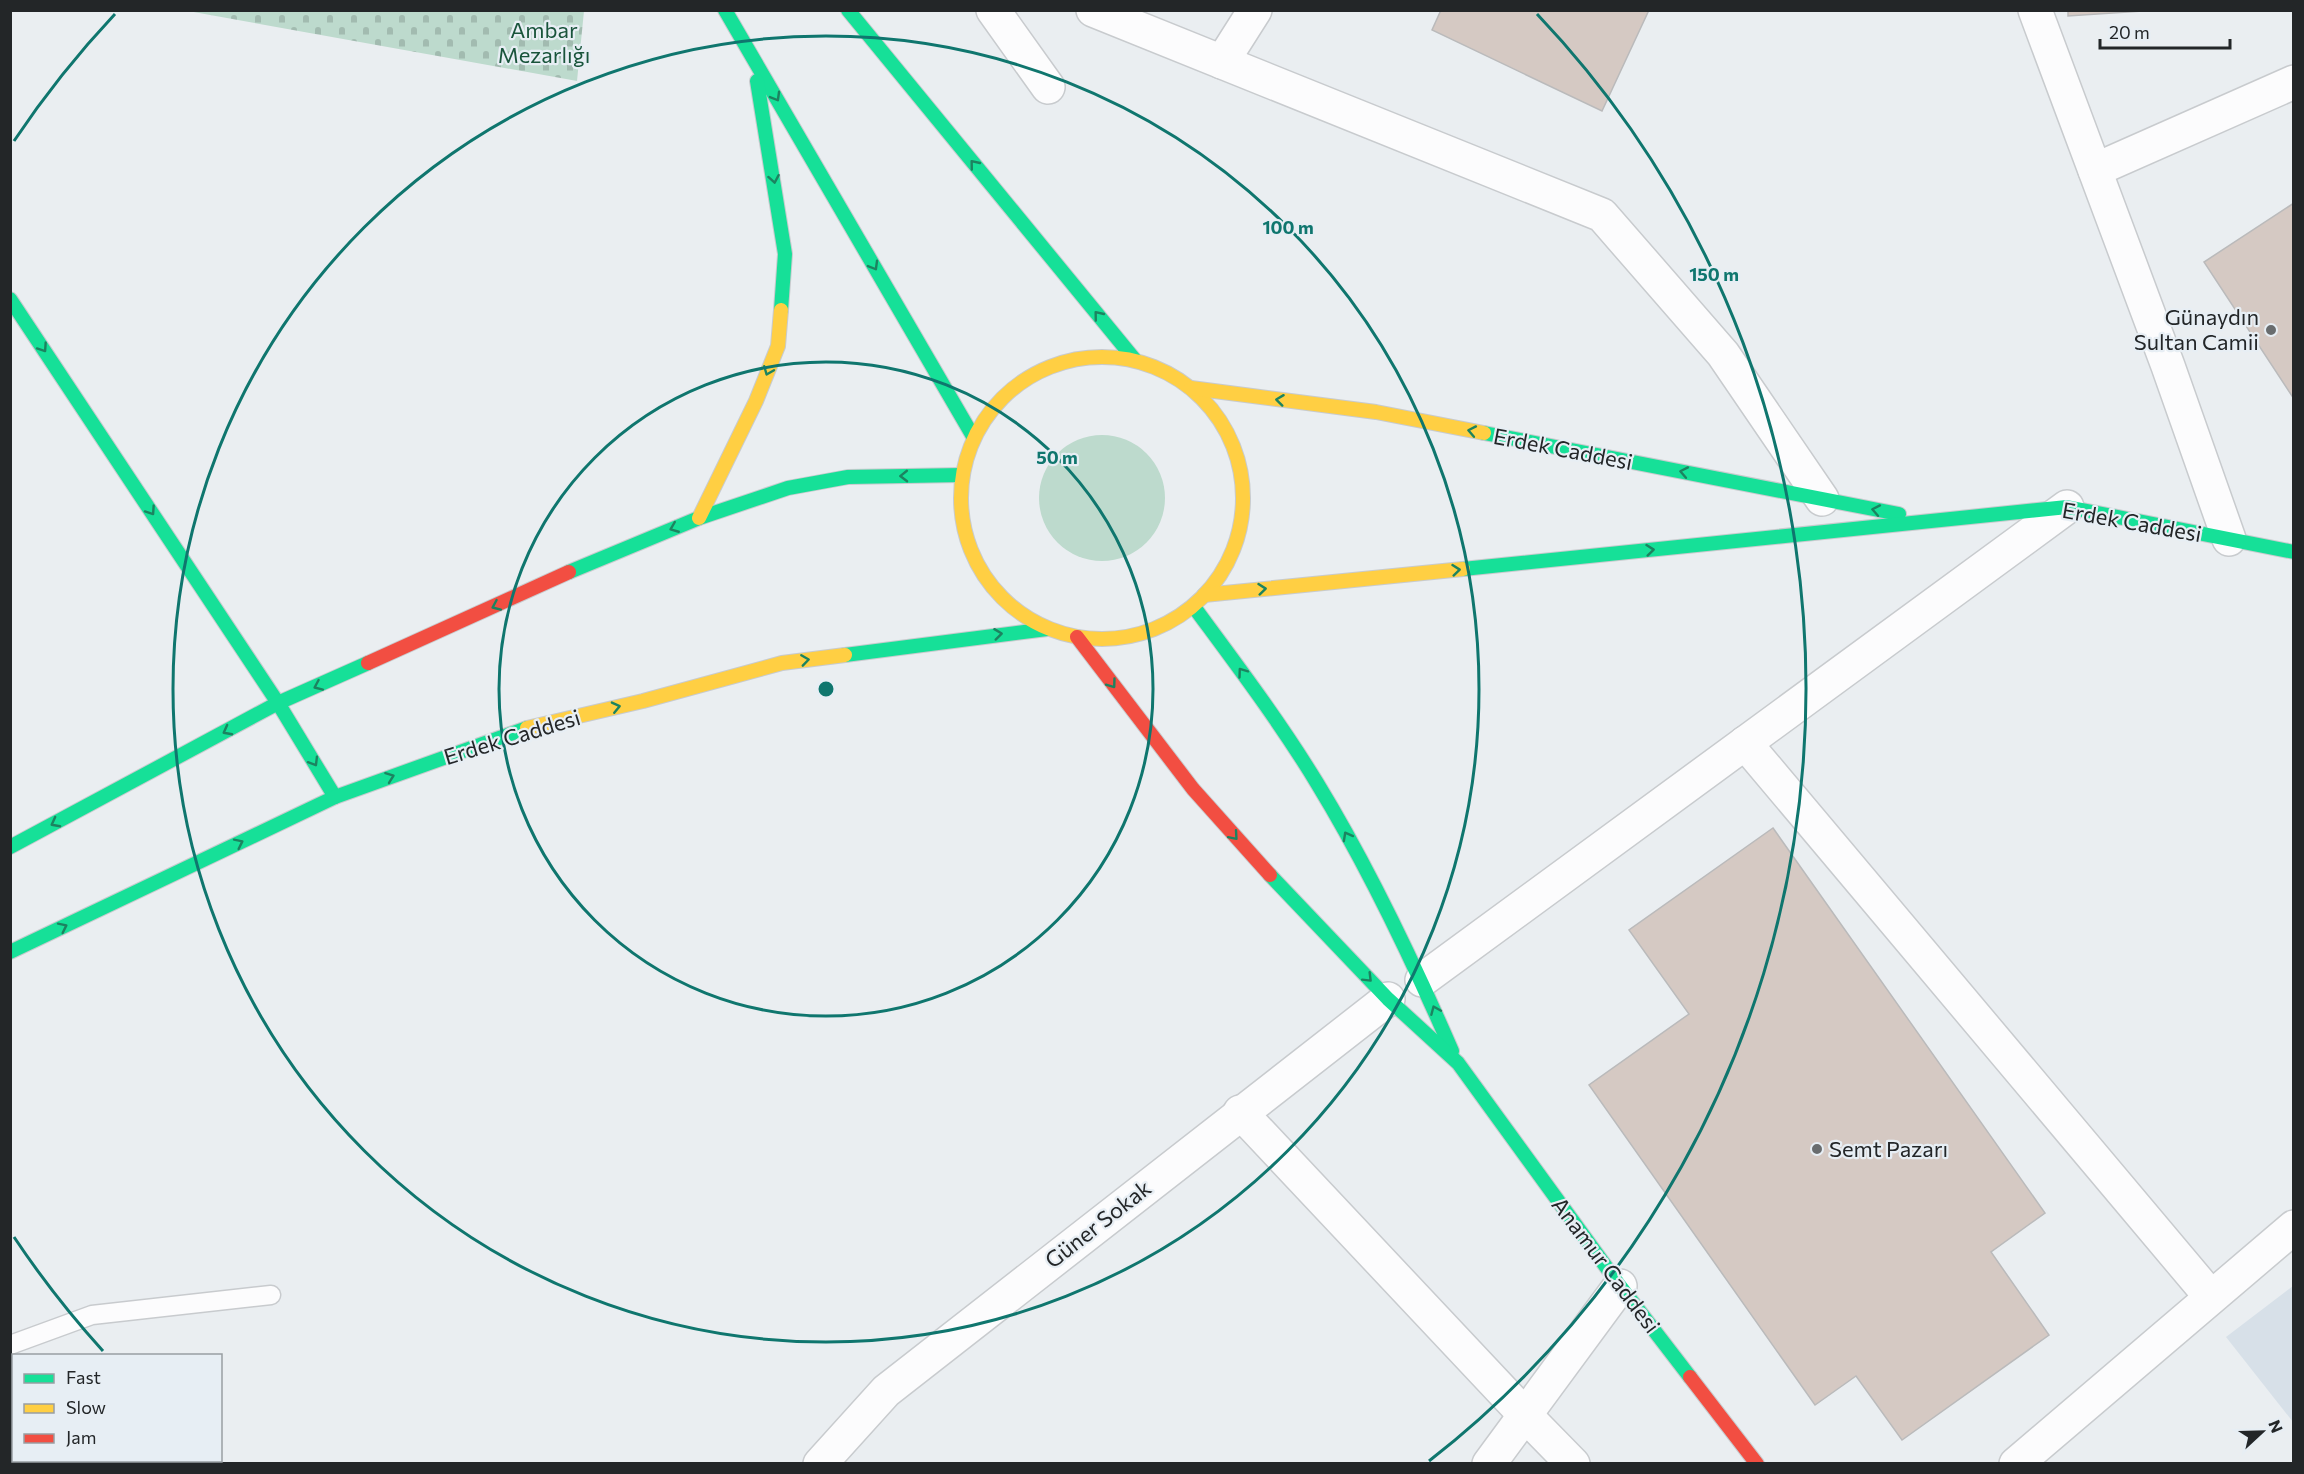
<svg xmlns="http://www.w3.org/2000/svg" width="2304" height="1474" font-family="Commissioner,sans-serif">
<style>
.built{fill:#d7e0e8}
.green{fill:#bddacd}
.cemetery{fill:url(#cemetery-stones)}
.building{fill:#d5c9c3;stroke:#bababb;stroke-width:1.5}
.lines{fill:none;stroke-linecap:round;stroke-linejoin:round}
.lane-casing{stroke:#c8cbce;stroke-width:21}
.street-casing{stroke:#c8cbce;stroke-width:36}
.fast-casing{stroke:#c8cbce;stroke-width:16}
.slow-casing{stroke:#c8cbce;stroke-width:16}
.jam-casing{stroke:#c8cbce;stroke-width:16}
.lane{stroke:#fcfcfd;stroke-width:18}
.street{stroke:#fcfcfd;stroke-width:33}
.fast{stroke:#16e098;stroke-width:14}
.slow{stroke:#ffcf43;stroke-width:14}
.jam{stroke:#f24e42;stroke-width:14}
.oneway{stroke:#1c8360}
.ring{fill:none;stroke:#0f766e;stroke-width:3}
.poi-dot{fill:#696c6e;stroke:#e7eef4;stroke-width:2}
.labels{text-anchor:middle;stroke-width:4.5;stroke-linejoin:round;paint-order:stroke}
.park-label{font-size:22px;fill:#19543b;stroke:#e7eef4}
.poi-label{font-size:22px;fill:#232628;stroke:#e7eef4;text-anchor:end}
.street-label{font-size:22px;fill:#232628;stroke:#e7eef4}
.centre{fill:#0f766e;stroke:#e7eef4;stroke-width:3}
.ring-label{font-size:18px;text-anchor:middle;font-weight:bold;fill:#0f766e;stroke:#e7eef4;stroke-width:4.5;stroke-linejoin:round;paint-order:stroke}
</style>
<defs>
<pattern id="cemetery-stones" width="16" height="16" patternUnits="userSpaceOnUse" patternTransform="scale(1.5)"><rect width="16" height="16" fill="#bddacd"/><path d="M2 7V4a2 2 0 0 1 4 0v3zM10 15v-3a2 2 0 0 1 4 0v3z" fill="#a2bbb0"/></pattern>
</defs>
<rect width="100%" height="100%" fill="#eaeef1"/>
<path class="built" d="M2293,1286V1422L2226,1337Z"/>
<circle class="green" cx="1102" cy="498" r="63"/>
<path class="cemetery" d="M188,11H584L577,81Z"/>
<g class="building">
<path d="M1441,10H1649L1602,111L1432,30Z"/>
<path d="M2068,10H2158L2068,16Z"/>
<path d="M2294,203V399L2204,262Z"/>
<path d="M1773,828L2045,1213L1991,1252L2049,1335L1902,1440L1856,1376L1815,1405L1589,1085L1689,1014L1629,930Z"/>
</g>
<g class="lines">
<g class="lane-casing">
<path id="lane" d="M10,1345L92,1315L271,1295"/>
</g>
<g class="street-casing">
<g id="street">
<path d="M993,10L1048,87"/>
<path d="M1093,10L1602,215L1723,354L1822,499"/>
<path d="M2035,10L2168,366L2229,539"/>
<path d="M1222,62L1255,10"/>
<path d="M2095,170L2294,82"/>
<path d="M1745,743L2211,1297"/>
<path d="M1422,980L2067,507"/>
<path d="M1240,1112L1525,1415L1573,1464"/>
<path d="M820,1464L886,1391L1388,999"/>
<path d="M1489,1464L1620,1286"/>
<path d="M2016,1464L2294,1227"/>
</g>
</g>
<g class="fast-casing">
<g id="fast">
<path d="M725,10L974,438"/>
<path d="M848,10L1135,360"/>
<path d="M757,81L785,254L781,310"/>
<path d="M10,299L278,703L335,797"/>
<path d="M1484,433L1899,514"/>
<path d="M1463,569L2067,507L2294,552"/>
<path d="M569,572L699,518L788,488L848,477L962,475"/>
<path d="M1194,607C1236,664 1280,722 1317,783C1369,868 1412,959 1452,1051"/>
<path d="M845,655L1047,629"/>
<path d="M10,847L278,703L368,663"/>
<path d="M1270,875L1388,999L1458,1063L1620,1286L1690,1377"/>
<path d="M10,952L335,797L527,728"/>
</g>
</g>
<g class="slow-casing">
<g id="slow">
<circle cx="1102" cy="498" r="141"/>
<path d="M1191,388L1376,412L1484,433"/>
<path d="M699,518L756,401L778,346L781,310"/>
<path d="M1204,595L1463,569"/>
<path d="M527,728L643,701L782,663L845,655"/>
</g>
</g>
<g class="jam-casing">
<g id="jam">
<path d="M1077,637L1193,789L1270,875"/>
<path d="M368,663L569,572"/>
<path d="M1690,1377L1757,1464"/>
</g>
</g>
<use href="#lane" class="lane"/>
<use href="#street" class="street"/>
<use href="#fast" class="fast"/>
<use href="#slow" class="slow"/>
<use href="#jam" class="jam"/>
</g>
<defs><path id="oneway-chevron" d="M-2-3.5L2.5 0L-2 3.5" fill="none" stroke-width="1.6" stroke-linecap="round" stroke-linejoin="round" transform="scale(1.5)"/></defs>
<g class="oneway">
<use href="#oneway-chevron" transform="translate(776 97) rotate(60)"/>
<use href="#oneway-chevron" transform="translate(974 164) rotate(-129)"/>
<use href="#oneway-chevron" transform="translate(774 179) rotate(80)"/>
<use href="#oneway-chevron" transform="translate(874 266) rotate(60)"/>
<use href="#oneway-chevron" transform="translate(1098 315) rotate(-129)"/>
<use href="#oneway-chevron" transform="translate(43 348) rotate(56)"/>
<use href="#oneway-chevron" transform="translate(768 371) rotate(112)"/>
<use href="#oneway-chevron" transform="translate(1280 400) rotate(-173)"/>
<use href="#oneway-chevron" transform="translate(1472 431) rotate(-169)"/>
<use href="#oneway-chevron" transform="translate(1684 472) rotate(-169)"/>
<use href="#oneway-chevron" transform="translate(904 476) rotate(179)"/>
<use href="#oneway-chevron" transform="translate(1876 510) rotate(-169)"/>
<use href="#oneway-chevron" transform="translate(151 511) rotate(56)"/>
<use href="#oneway-chevron" transform="translate(674 528) rotate(158)"/>
<use href="#oneway-chevron" transform="translate(1650 550) rotate(-6)"/>
<use href="#oneway-chevron" transform="translate(1456 570) rotate(-6)"/>
<use href="#oneway-chevron" transform="translate(1262 589) rotate(-6)"/>
<use href="#oneway-chevron" transform="translate(496 606) rotate(156)"/>
<use href="#oneway-chevron" transform="translate(998 634) rotate(-7)"/>
<use href="#oneway-chevron" transform="translate(805 660) rotate(-8)"/>
<use href="#oneway-chevron" transform="translate(1242 672) rotate(-126)"/>
<use href="#oneway-chevron" transform="translate(1112 684) rotate(54)"/>
<use href="#oneway-chevron" transform="translate(318 686) rotate(156)"/>
<use href="#oneway-chevron" transform="translate(616 707) rotate(-13)"/>
<use href="#oneway-chevron" transform="translate(227 731) rotate(152)"/>
<use href="#oneway-chevron" transform="translate(314 762) rotate(59)"/>
<use href="#oneway-chevron" transform="translate(390 777) rotate(-20)"/>
<use href="#oneway-chevron" transform="translate(55 823) rotate(152)"/>
<use href="#oneway-chevron" transform="translate(1234 836) rotate(49)"/>
<use href="#oneway-chevron" transform="translate(1347 836) rotate(-119)"/>
<use href="#oneway-chevron" transform="translate(239 843) rotate(-26)"/>
<use href="#oneway-chevron" transform="translate(63 927) rotate(-26)"/>
<use href="#oneway-chevron" transform="translate(1368 978) rotate(45)"/>
<use href="#oneway-chevron" transform="translate(1435 1010) rotate(-113)"/>
</g>
<g class="ring">
<circle cx="826" cy="689" r="327"/>
<circle cx="826" cy="689" r="653"/>
<path d="M103 1351A980 980 0 0 1 14 1237M14 141A980 980 0 0 1 115 14M1537 14A980 980 0 0 1 1429 1461"/>
</g>
<g class="poi-dot">
<circle cx="2271" cy="330" r="6"/>
<circle cx="1817" cy="1149" r="6"/>
</g>
<g class="labels">
<g class="park-label">
<text x="544" y="38">Ambar<tspan x="544" dy="25">Mezarlığı</tspan></text>
</g>
<g class="poi-label">
<text x="2259" y="325">Günaydın<tspan x="2259" dy="25">Sultan Camii</tspan></text>
<text x="1829" y="1157" text-anchor="start">Semt Pazarı</text>
</g>
<g class="street-label">
<text transform="translate(1563 449) rotate(11)" y="8">Erdek Caddesi</text>
<text transform="translate(2132 522) rotate(10)" y="8">Erdek Caddesi</text>
<text transform="translate(512 737) rotate(-17)" y="8">Erdek Caddesi</text>
<text transform="translate(1098 1224) rotate(-38)" y="8">Güner Sokak</text>
<text transform="translate(1606 1265) rotate(53)" y="8">Anamur Caddesi</text>
</g>
</g>
<circle cx="826" cy="689" r="9" class="centre"/>
<g class="ring-label">
<text x="1288" y="234">100 m</text>
<text x="1714" y="281">150 m</text>
<text x="1057" y="464">50 m</text>
</g>
<rect width="2304" height="1474" fill="none" stroke="#232628" stroke-width="24"/>
<rect x="12" y="1354" width="210" height="108" fill="#e7eef4" stroke="#999ea2" stroke-width="1.5"/>
<rect x="24" y="1374" width="30" height="9" fill="#16e098" stroke="#999ea2" stroke-width="1.5"/>
<text x="66" y="1384" font-size="18" fill="#232628">Fast</text>
<rect x="24" y="1404" width="30" height="9" fill="#ffcf43" stroke="#999ea2" stroke-width="1.5"/>
<text x="66" y="1414" font-size="18" fill="#232628">Slow</text>
<rect x="24" y="1434" width="30" height="9" fill="#f24e42" stroke="#999ea2" stroke-width="1.5"/>
<text x="66" y="1444" font-size="18" fill="#232628">Jam</text>
<g transform="translate(2262 1432) rotate(68)" stroke="#e7eef4" stroke-width="4.5" paint-order="stroke">
<path d="M0-4.5L10 22L0 15L-10 22Z" fill="#232628"/>
<text y="-9" font-size="16" font-weight="bold" text-anchor="middle" fill="#232628">N</text>
</g>
<path d="M2100 39v9h130v-9" fill="none" stroke="#232628" stroke-width="3"/>
<text x="2109" y="39" font-size="18" fill="#232628" stroke="#e7eef4" stroke-width="4.5" paint-order="stroke">20 m</text>
</svg>
